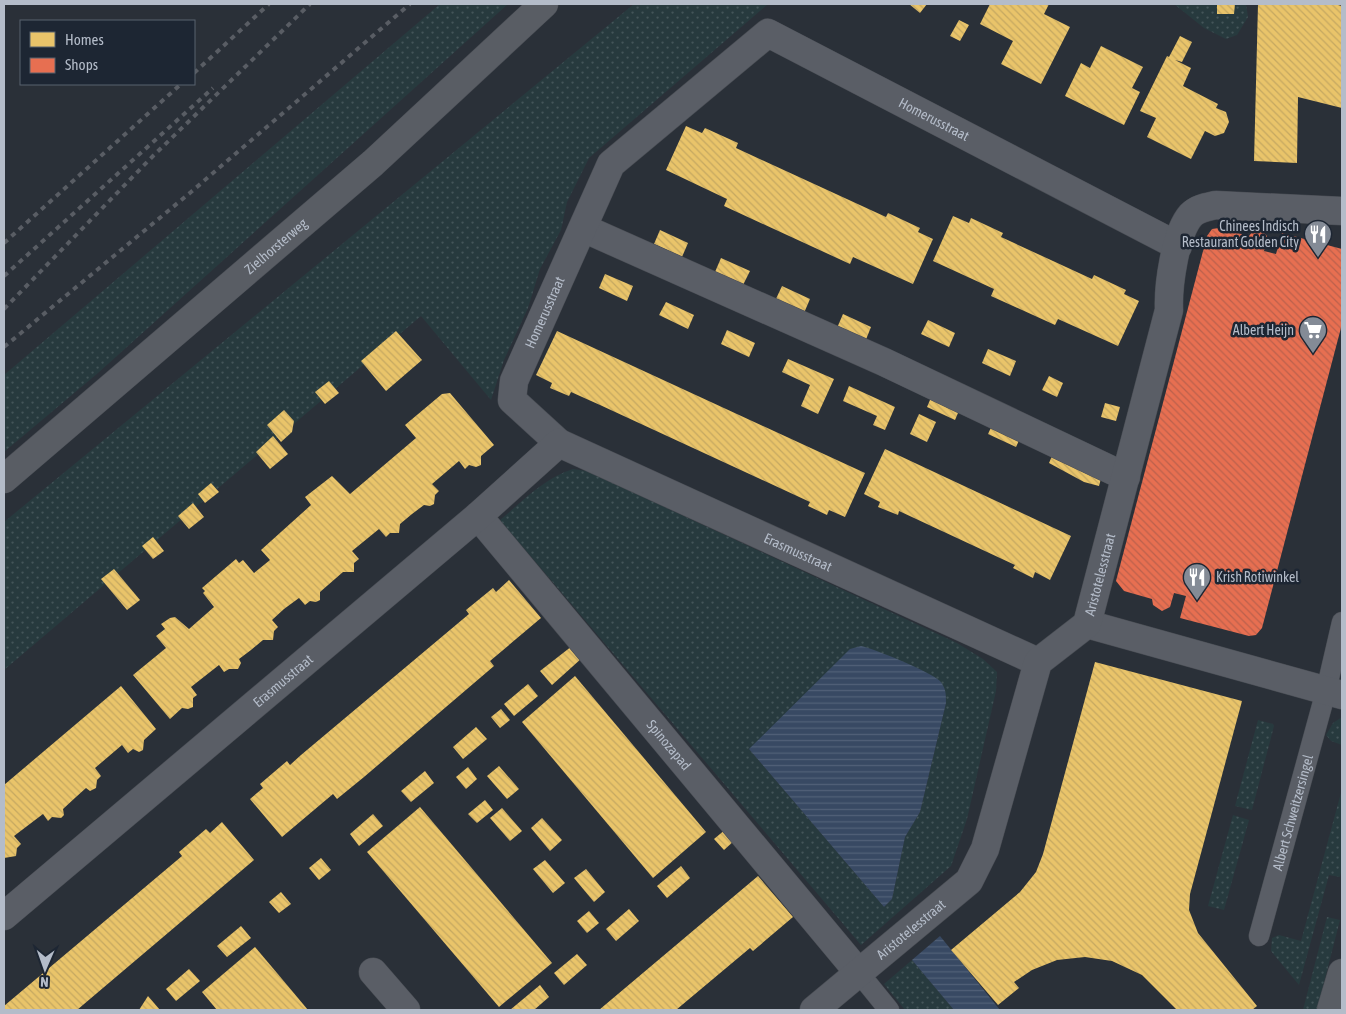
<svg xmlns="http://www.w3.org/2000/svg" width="1346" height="1014" font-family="'Asap Condensed',sans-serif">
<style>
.grass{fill:url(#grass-dots);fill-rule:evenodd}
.water{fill:url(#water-rules)}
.homes{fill:url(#homes-back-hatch)}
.shops{fill:url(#shops-back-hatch)}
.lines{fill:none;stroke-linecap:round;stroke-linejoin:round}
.lane-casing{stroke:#484c53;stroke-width:21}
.street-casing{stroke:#484c53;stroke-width:29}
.secondary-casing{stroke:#484c53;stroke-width:29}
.lane{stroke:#5a5e66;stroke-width:20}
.street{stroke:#5a5e66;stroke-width:28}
.secondary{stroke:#595d64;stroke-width:28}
.rail{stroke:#595d64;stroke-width:4;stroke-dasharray:5 5;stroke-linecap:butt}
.labels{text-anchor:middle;stroke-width:5;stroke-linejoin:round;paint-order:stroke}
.street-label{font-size:14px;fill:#b4bcc9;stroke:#1d2633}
.poi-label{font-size:14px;fill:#b4bcc9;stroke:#1d2633;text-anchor:end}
</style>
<defs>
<pattern id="grass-dots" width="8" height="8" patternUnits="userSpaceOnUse" patternTransform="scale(1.25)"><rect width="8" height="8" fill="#273a3e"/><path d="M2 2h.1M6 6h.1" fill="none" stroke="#445559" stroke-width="1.8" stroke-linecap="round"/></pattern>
<pattern id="water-rules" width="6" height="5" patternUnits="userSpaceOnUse" patternTransform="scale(1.25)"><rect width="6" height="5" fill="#384963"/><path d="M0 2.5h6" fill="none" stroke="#526178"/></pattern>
<pattern id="homes-back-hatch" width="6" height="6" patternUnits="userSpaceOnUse" patternTransform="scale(1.25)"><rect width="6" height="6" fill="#e9c46a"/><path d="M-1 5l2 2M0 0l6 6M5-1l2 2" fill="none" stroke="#c5a861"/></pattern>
<pattern id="shops-back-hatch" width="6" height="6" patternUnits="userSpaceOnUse" patternTransform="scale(1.25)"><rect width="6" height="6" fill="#e76f51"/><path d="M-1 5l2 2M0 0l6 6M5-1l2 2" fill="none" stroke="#bb614c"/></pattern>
</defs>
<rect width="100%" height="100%" fill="#2a3038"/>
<g class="grass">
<path d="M440,4H508L98,373L4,452V375Z"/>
<path d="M634,4H768L589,158L567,202L561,230L540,269L528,308L504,360L491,400L421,316L4,670V522Z"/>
<path d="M1174,4H1246L1248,17L1237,35L1226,39L1204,28Z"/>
<path d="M573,469L587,471L957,643L983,659L997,672L996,691L967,819L951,866L861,945L500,520C523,501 544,478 573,469ZM946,703L920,812L905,837L892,899L884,907L749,749Z"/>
<path d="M1342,717V745L1331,741L1326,735L1333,723Z"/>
<path d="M1258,720L1273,724L1274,726L1252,810L1235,806Z"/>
<path d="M1342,789V868L1340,877L1329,875L1299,985L1271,951L1272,938L1279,935L1301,941Z"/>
<path d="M1233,815L1249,820L1224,910L1208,906Z"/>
<path d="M1327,917L1340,920L1317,1010H1303Z"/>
<path d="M912,960L954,1010H905L884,984Z"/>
</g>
<g class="water">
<path d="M861,646C875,649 931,672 940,681C946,688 946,694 946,703L920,812L905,837L892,899L884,907L749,749L850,649Z"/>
<path d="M940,936L1000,1010H954L912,960Z"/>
</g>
<g class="homes">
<path d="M909,4H927L920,13Z"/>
<path d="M990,4H1049L1044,14L1070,27L1041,84L1001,64L1013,41L980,24Z"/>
<path d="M1217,4H1235L1234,14H1217Z"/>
<path d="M1258,4H1334L1342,6V108L1298,97L1297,163L1254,161Z"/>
<path d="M959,20L969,25L960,41L950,36Z"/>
<path d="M1180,36L1192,42L1182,62L1175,60L1191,68L1183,86L1218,104L1216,108L1226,112L1229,122L1224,133L1215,136L1205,131L1191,159L1147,137L1156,118L1140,111L1167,56L1169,57Z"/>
<path d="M1101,46L1143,67L1132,88L1140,92L1124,125L1065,96L1081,63L1090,68Z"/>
<path d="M686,126L702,133L705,128L738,143L736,148L886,217L888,213L920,228L918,232L933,239L913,284L853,257L850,264L724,206L727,199L666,170Z"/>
<path d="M953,216L969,223L971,218L1003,233L1001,237L1092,279L1094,275L1126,290L1124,294L1139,301L1118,346L1058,319L1055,325L991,296L994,289L933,261Z"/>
<path d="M660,230L688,243L682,257L654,244Z"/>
<path d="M721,258L750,271L743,285L715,272Z"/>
<path d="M605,274L633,286L627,301L599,288Z"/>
<path d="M782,286L810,299L804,313L775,301Z"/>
<path d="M666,302L694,315L688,329L659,315Z"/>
<path d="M843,314L871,327L865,342L837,328Z"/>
<path d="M928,320L955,333L949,347L921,334Z"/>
<path d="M727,330L755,343L749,357L721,344Z"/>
<path d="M396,331L422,360L386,391L361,361Z"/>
<path d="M557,331L865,473L845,517L829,510L827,515L808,506L810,502L600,405L571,392L569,396L550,388L552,383L536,375Z"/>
<path d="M988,349L1016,361L1010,376L982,363Z"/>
<path d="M788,359L834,379L818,414L801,406L810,385L782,372Z"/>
<path d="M1049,376L1063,383L1057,397L1042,390Z"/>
<path d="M329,381L339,393L325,404L315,392Z"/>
<path d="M849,386L895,407L885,430L873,425L877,416L843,401Z"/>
<path d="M450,393L494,445L481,456V465L476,467L469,465L465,469L459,461L432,484L439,491L435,495L434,504L430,506L424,505L412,514L400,524L399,533H390L386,537L379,529L352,551L359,559L354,563V572H343L320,592V600L316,602L310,601L305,605L299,598L284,609L272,620L278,627L274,631L273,640H263L251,650L239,659L241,663L238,669H229L224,672L219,665L191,687L197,695L193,698V707L188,709L182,708L170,719L133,675L166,648L156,636L165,629L161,624L170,618L175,617L189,629L214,607L203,593L205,591L202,588L236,559L239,563L243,560L254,573L270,560L261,550L311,505L305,497L332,476L350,494L416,438L405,425L442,394Z"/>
<path d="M933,393L961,406L955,420L927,407Z"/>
<path d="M1105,403L1120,407L1116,421L1101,417Z"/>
<path d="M284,410L294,421L292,432L281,442L267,425Z"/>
<path d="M919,414L936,422L927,442L910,434Z"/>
<path d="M994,421L1022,434L1016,447L988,434Z"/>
<path d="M273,436L288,454L270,469L256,452Z"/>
<path d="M885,449L1071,536L1050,580L1035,572L1033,578L1013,568L1015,565L899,511L898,515L878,507L880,502L864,494Z"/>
<path d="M1055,449L1103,471L1099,486L1084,482L1049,463Z"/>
<path d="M211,483L219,492L205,503L198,494Z"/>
<path d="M193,503L204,517L189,529L178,516Z"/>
<path d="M153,537L164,551L153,559L142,546Z"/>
<path d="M114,569L140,600L127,610L101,579Z"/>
<path d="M509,580L541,618L490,661L494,666L364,777L337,799L333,794L282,837L250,799L263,788L260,784L287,761L290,765L301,755L469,614L466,610L493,588L496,592Z"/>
<path d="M572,646L582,658L552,685L540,671Z"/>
<path d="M1095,662L1242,701L1190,894L1189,910L1198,933L1257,1006L1252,1010H1177L1142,975L1112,961L1085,957L1057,960L1032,970L1014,982L1019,988L998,1005L951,950L1020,892L1036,872L1043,854Z"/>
<path d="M575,676L706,832L653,878L522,722Z"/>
<path d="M528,684L538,696L514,716L504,704Z"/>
<path d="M121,686L156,729L144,740L143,750L139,752L133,749L128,753L122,745L95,768L101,776L97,780L96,788L90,791L86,788L76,797L63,809L64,815L61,818L52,817L48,821L43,814L14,836L21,844L17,848L16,856L4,858V785Z"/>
<path d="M501,709L510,720L500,728L491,717Z"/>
<path d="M476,727L487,739L463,759L453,747Z"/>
<path d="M499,766L519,789L507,799L487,776Z"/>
<path d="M468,767L477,779L466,789L456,777Z"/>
<path d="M425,771L434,783L411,802L401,791Z"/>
<path d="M485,800L493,810L477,823L468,814Z"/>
<path d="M420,807L552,963L499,1007L367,852Z"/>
<path d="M502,808L522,831L510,841L490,818Z"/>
<path d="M373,814L383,826L359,846L350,834Z"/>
<path d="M542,818L562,840L550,851L531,828Z"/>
<path d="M222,822L254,860L77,1010H4V1006L182,856L179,852L206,829L210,833Z"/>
<path d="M726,829L735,840L724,850L714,839Z"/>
<path d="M321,858L331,870L319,880L309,868Z"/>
<path d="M545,860L565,883L553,893L533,869Z"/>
<path d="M681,866L690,878L667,898L657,886Z"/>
<path d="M586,869L605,892L594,902L574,878Z"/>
<path d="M758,876L793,917L753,951L750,948L676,1010H599Z"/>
<path d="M281,892L291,904L279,913L269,902Z"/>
<path d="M629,909L639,921L616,941L606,929Z"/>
<path d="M589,911L599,923L587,933L577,921Z"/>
<path d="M241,926L251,938L227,957L217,946Z"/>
<path d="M255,947L277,973L308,1010H217L202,992Z"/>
<path d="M577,954L587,965L564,985L554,973Z"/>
<path d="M189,969L200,981L176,1001L166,989Z"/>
<path d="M540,985L549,997L534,1010H510Z"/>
<path d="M148,996L160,1010H139Z"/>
</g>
<path class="shops" d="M1219,228L1249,236L1253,231L1261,230L1267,236L1264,251L1276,254L1282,233L1342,249V324L1262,628L1256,635L1249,636L1180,618L1186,596L1174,593L1170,607L1162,611L1153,605L1152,599L1124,591L1116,581L1207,236L1212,229Z"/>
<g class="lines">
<g class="lane-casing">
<g id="lane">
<path id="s1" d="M1259,936L1326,691L1342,622"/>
<path d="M859,973L889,1010"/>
</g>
</g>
<g class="street-casing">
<g id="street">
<path d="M583,228L884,362L1126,477"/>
<path id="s2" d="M559,443L512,400L514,381L611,164L768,33L1178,246"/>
<path id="s3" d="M478,516L859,973"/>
<path d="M1087,624L1342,695"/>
<path id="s4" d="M4,916L478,516L559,443L1038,662"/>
<path d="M373,972L406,1010"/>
<path id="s5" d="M814,1010L969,881L985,849L1038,662L1087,624L1169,310C1168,286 1175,233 1191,215C1198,208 1207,207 1216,205L1342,211"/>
</g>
</g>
<g class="secondary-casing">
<g id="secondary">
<path id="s6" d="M4,479L373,163L544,4"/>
<path d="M1331,1010L1342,973"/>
</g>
</g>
<use href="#lane" class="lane"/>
<use href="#street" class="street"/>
<use href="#secondary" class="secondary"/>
<g class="rail">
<path d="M194,73L269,4"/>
<path d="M4,243L181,84"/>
<path d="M4,276L213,88"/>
<path d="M4,309L153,156L310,4"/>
<path d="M4,347L191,192L410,4"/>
</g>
</g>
<defs>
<g id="restaurant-pin" transform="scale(1.4375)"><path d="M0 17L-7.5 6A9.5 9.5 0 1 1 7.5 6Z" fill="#848b96" stroke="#1d2633"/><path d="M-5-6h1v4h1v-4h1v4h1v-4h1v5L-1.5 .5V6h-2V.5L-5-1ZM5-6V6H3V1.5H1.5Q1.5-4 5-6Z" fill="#fff"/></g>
<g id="supermarket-pin" transform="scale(1.4375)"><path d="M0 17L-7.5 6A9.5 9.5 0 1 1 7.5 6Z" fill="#848b96" stroke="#1d2633"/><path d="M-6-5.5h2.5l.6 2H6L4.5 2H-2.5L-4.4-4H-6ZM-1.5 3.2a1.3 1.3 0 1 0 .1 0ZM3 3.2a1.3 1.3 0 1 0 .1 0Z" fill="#fff"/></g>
</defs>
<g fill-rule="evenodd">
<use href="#restaurant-pin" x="1318" y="234"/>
<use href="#supermarket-pin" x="1313" y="330"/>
<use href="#restaurant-pin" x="1197" y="577"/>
</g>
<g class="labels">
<g class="street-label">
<text dy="5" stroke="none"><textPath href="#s2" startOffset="712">Homerusstraat</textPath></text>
<text dy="5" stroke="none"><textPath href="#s6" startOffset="358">Zielhorsterweg</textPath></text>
<text dy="5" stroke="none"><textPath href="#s2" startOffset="158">Homerusstraat</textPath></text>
<text dy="5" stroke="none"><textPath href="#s4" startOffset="992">Erasmusstraat</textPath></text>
<text dy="5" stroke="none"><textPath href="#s5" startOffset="545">Aristotelesstraat</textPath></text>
<text dy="5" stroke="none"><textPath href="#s4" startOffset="365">Erasmusstraat</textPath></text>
<text dy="5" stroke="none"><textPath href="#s3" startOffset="298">Spinozapad</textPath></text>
<text dy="5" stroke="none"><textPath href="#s1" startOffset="128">Albert Schweitzersingel</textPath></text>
<text dy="5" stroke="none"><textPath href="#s5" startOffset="126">Aristotelesstraat</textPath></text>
</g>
<g class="poi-label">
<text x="1299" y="231">Chinees Indisch<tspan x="1299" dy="16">Restaurant Golden City</tspan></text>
<text x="1294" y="335">Albert Heijn</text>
<text x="1216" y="582" text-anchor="start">Krish Rotiwinkel</text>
</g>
</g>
<rect width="1346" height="1014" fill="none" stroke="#b4bcc9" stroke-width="10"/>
<rect x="20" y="20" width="175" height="65" fill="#1d2633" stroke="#59626f"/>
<rect x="30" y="32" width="25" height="15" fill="#e9c46a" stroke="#59626f"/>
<text x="65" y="45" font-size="15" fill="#b4bcc9">Homes</text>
<rect x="30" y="58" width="25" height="15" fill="#e76f51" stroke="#59626f"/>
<text x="65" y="70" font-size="15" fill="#b4bcc9">Shops</text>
<g transform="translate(45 969) rotate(182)" stroke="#1d2633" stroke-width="4" paint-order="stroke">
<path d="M0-4L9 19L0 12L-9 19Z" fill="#b4bcc9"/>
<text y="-8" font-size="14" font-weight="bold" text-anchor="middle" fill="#b4bcc9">N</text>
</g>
</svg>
